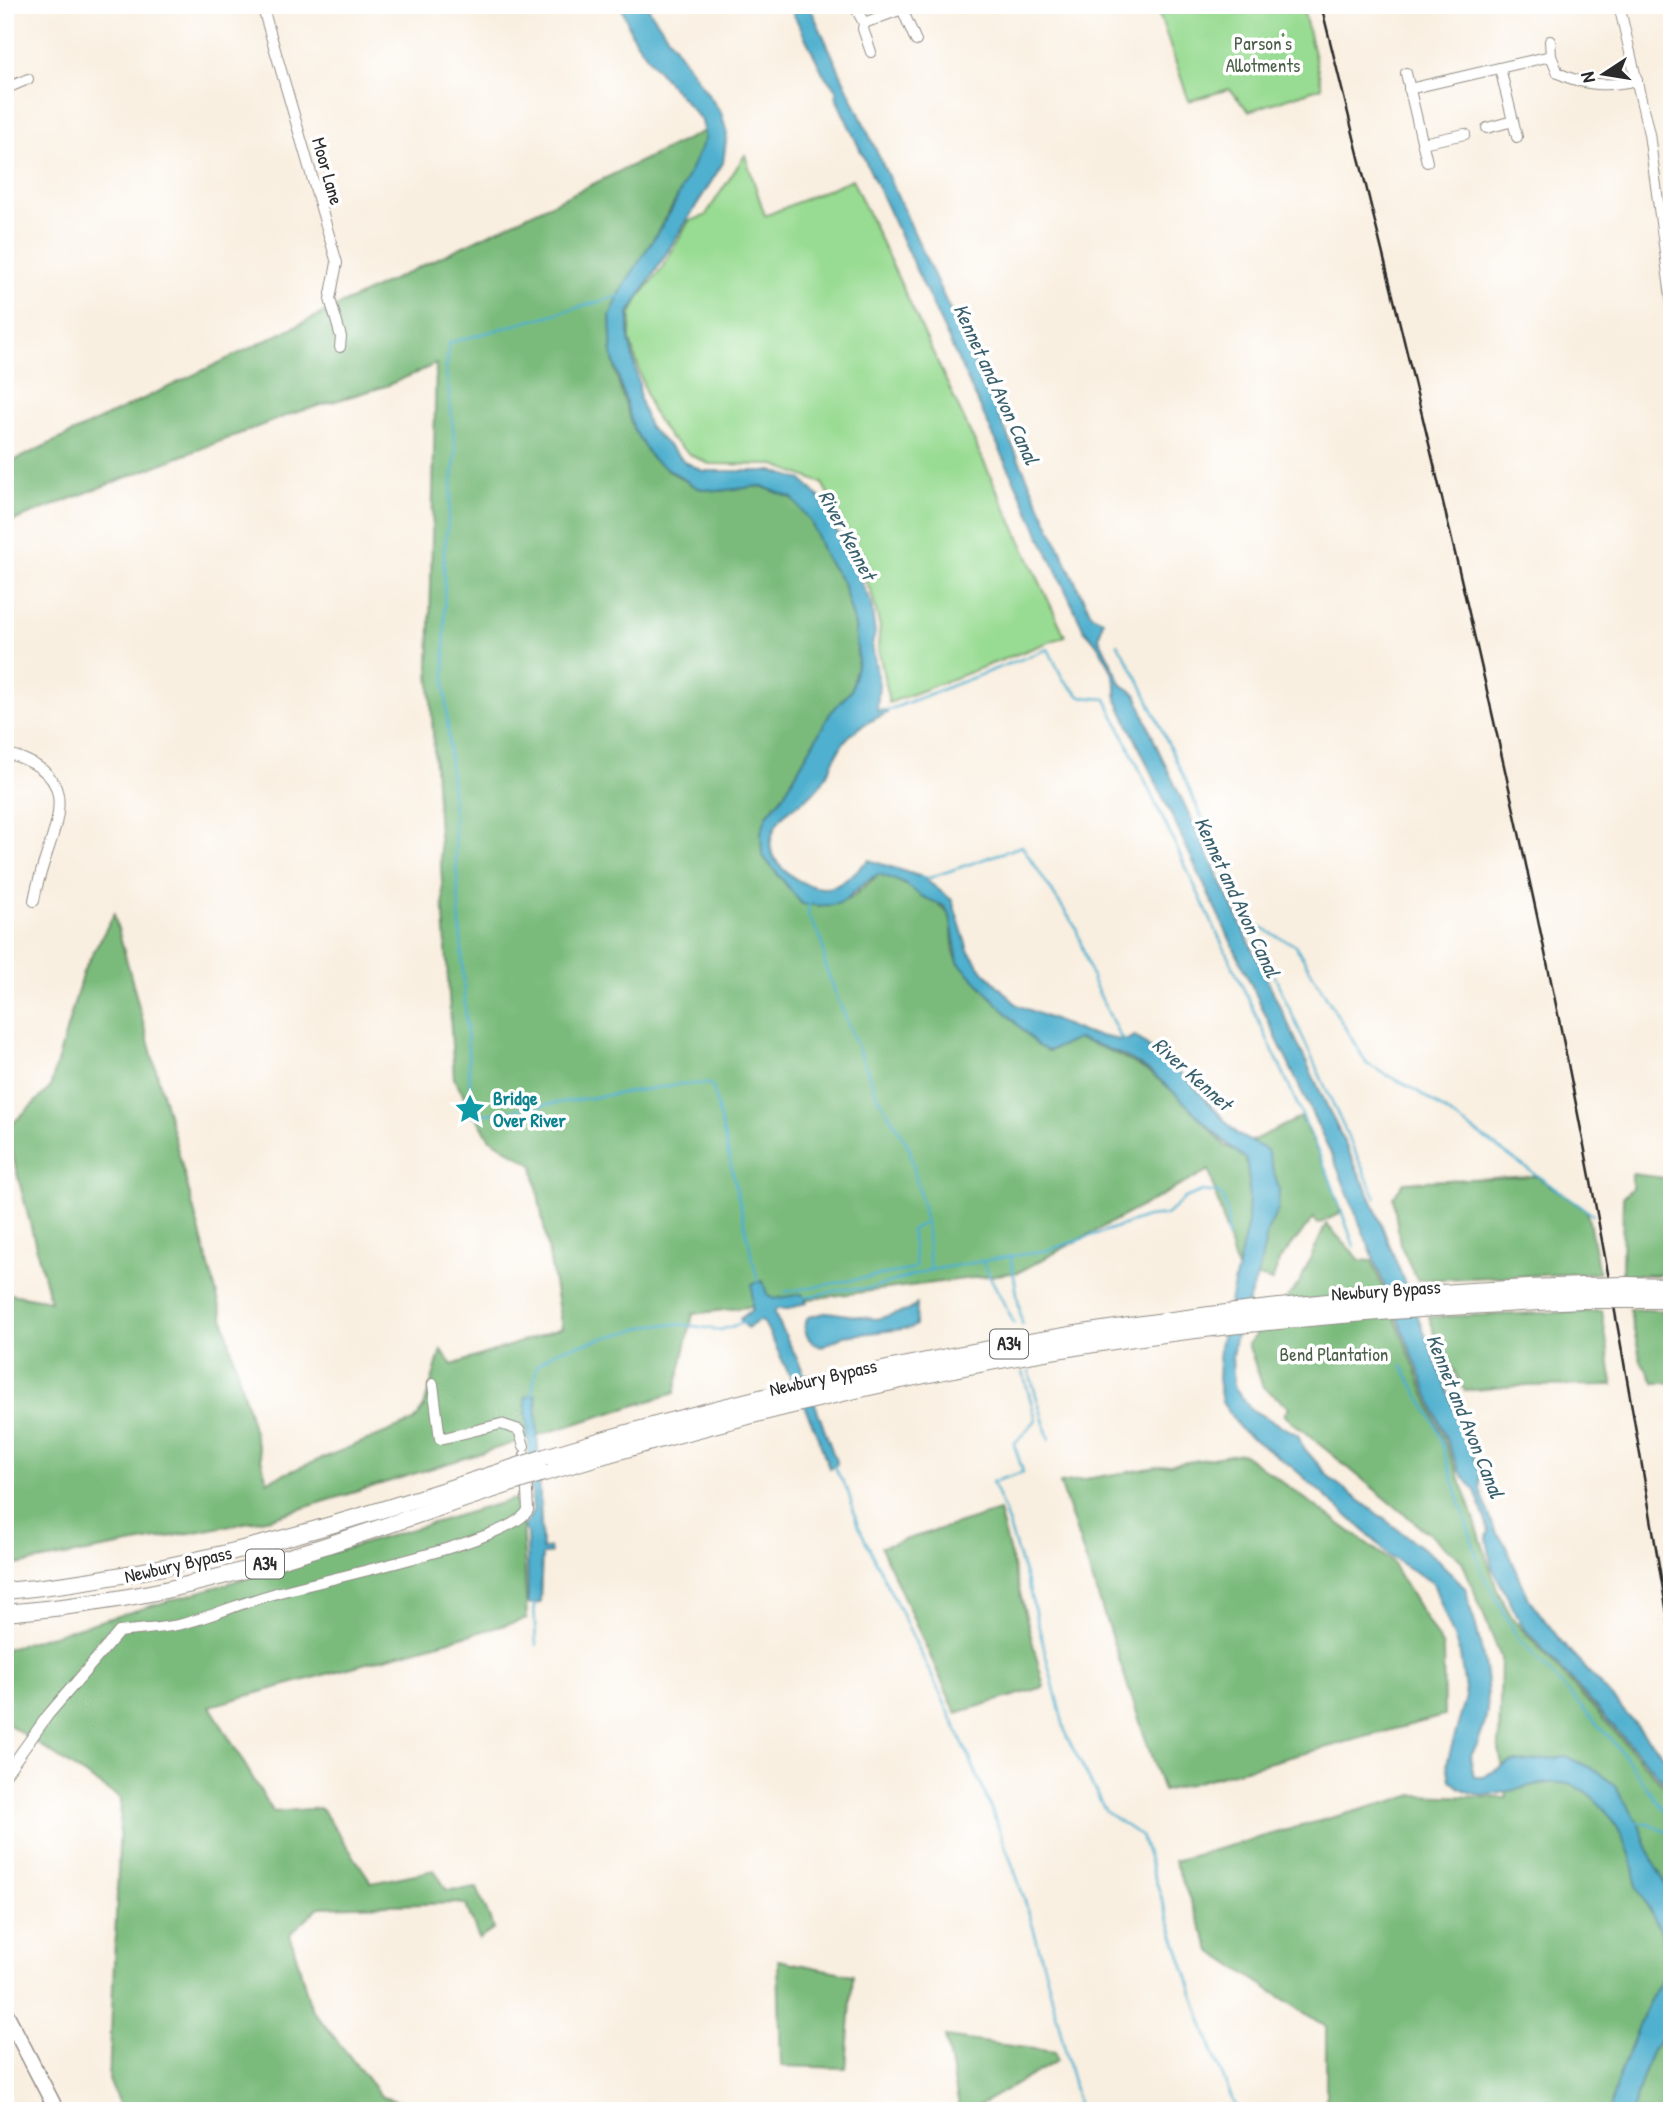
<svg xmlns="http://www.w3.org/2000/svg" width="1677" height="2116" font-family="'Patrick Hand',sans-serif">
<style>
.green{fill:#98db92;stroke:#62835e;stroke-width:2}
.forest{fill:#7abb7c;stroke:#527354;stroke-width:2}
.water{fill:#50b0cf;stroke:#3e6e7d;stroke-width:2}
.lines{fill:none;stroke-linecap:round;stroke-linejoin:round}
.stream{stroke:#50b0cf;stroke-width:2.5}
.minor-casing{stroke:#928d86;stroke-width:12}
.primary-casing{stroke:#928d86;stroke-width:17}
.trunk-casing{stroke:#928d86;stroke-width:18}
.minor{stroke:#fff;stroke-width:10}
.primary{stroke:#fff;stroke-width:14}
.trunk{stroke:#fff;stroke-width:16}
.rail{stroke:#2b2b2b;stroke-width:2.5}
.trunk-bridge-casing{stroke:#928d86;stroke-width:18;stroke-linecap:butt}
.trunk-bridge{stroke:#fff;stroke-width:16}
.labels{text-anchor:middle;stroke-width:7;stroke-linejoin:round;paint-order:stroke}
.shield{fill:#fff;stroke:#6b6b6b;stroke-width:2}
.shield-label{font-size:18px;font-weight:bold;fill:#2b2b2b}
.park-label{font-size:19px;fill:#4c604a;stroke:#fff}
.street-label{font-size:19px;fill:#2b2b2b;stroke:#fff}
.culture-label{font-size:19px;font-weight:bold;fill:#0d838f;stroke:#fff;text-anchor:start}
.water-label{font-size:21px;font-style:italic;fill:#3a606d;stroke:#fff}
</style>
<rect width="100%" height="100%" fill="#fff"/>
<filter id="ink" filterUnits="userSpaceOnUse"><feTurbulence type="fractalNoise" baseFrequency=".0143" numOctaves="2"/><feDisplacementMap in="SourceGraphic" scale="14" xChannelSelector="R" yChannelSelector="G"/><feConvolveMatrix kernelMatrix="1 2 1 2 8 2 1 2 1" color-interpolation-filters="sRGB"/></filter>
<filter id="wash" filterUnits="userSpaceOnUse"><feTurbulence type="fractalNoise" baseFrequency=".00686" numOctaves="4" result="noise"/><feDisplacementMap in="SourceGraphic" scale="28" xChannelSelector="R" yChannelSelector="G"/><feGaussianBlur stdDeviation="1.57" result="paint"/><feColorMatrix in="noise" values="0 0 0 0 0 0 0 0 0 0 0 0 0 0 0 0 0 1.4 0 .05"/><feComposite in="paint" operator="in"/></filter>
<g filter="url(#wash)">
<rect width="100%" height="100%" fill="#f9efe0"/>
<g class="green">
<path d="M1156,5H1302L1322,87L1249,111L1229,89L1189,101Z"/>
<path d="M745,155L765,216L852,179L1065,636L889,703L878,646L880,627L871,591L846,549L840,516L822,483L775,465L709,464L691,455L669,437L651,410L630,340L631,314L639,297L661,270L689,221L705,216Z"/>
</g>
<g class="forest">
<path d="M704,131L705,139L694,168L636,270L622,289L610,316L612,355L620,388L634,430L667,470L698,488L719,491L761,486L792,498L798,504L811,522L825,557L843,583L855,626L858,661L851,691L831,712L785,793L767,815L762,855L802,904L850,899L879,874C893,877 947,905 950,917C954,931 950,953 960,964C990,993 1015,1025 1048,1051L1078,1039C1149,1062 1176,1091 1225,1146L1233,1150L1301,1117L1330,1179L1341,1213L1318,1224L1314,1218L1280,1259L1272,1281L1237,1270L1209,1170L1019,1272L693,1314L675,1393L271,1518L5,1567V1293L50,1301L6,1130L50,1088L83,972L114,914L267,1481L414,1421L424,1407L441,1350L452,1365L562,1328L533,1165L489,1138L454,1079L429,668L436,364L386,386L291,414L5,524V465Z"/>
<path d="M1632,1174L1672,1179V1275H1622L1623,1197L1632,1188Z"/>
<path d="M1536,1176L1587,1211L1599,1273L1417,1280L1400,1244L1393,1197L1404,1182Z"/>
<path d="M1326,1224L1360,1260L1372,1261L1468,1500L1498,1592L1513,1619L1672,1795V2111H1326V2027L1211,1951L1174,1861L1414,1795L1507,1798L1499,1748L1501,1658L1462,1561L1284,1415L1289,1407L1263,1387L1248,1344L1300,1282Z"/>
<path d="M1629,1309L1672,1311V1383H1655L1641,1361Z"/>
<path d="M1602,1311L1613,1385L1515,1386L1465,1391L1438,1342L1429,1317Z"/>
<path d="M1242,1453L1391,1561L1443,1647L1444,1716L1163,1791L1060,1483Z"/>
<path d="M521,1497L527,1619L210,1706L273,1812L321,1808L372,1883L434,1870L447,1890L477,1888L494,1929L479,1939L466,1905L459,1903L319,1907L290,1934L311,2008L382,2097L434,2111H122L109,2080L121,1799L5,1722V1649Z"/>
<path d="M999,1511L1044,1687L956,1713L881,1547Z"/>
<path d="M778,1960L853,1975L846,2068L781,2066Z"/>
<path d="M945,2037L1055,2052L1057,2061L969,2111H960Z"/>
</g>
<g class="water">
<path d="M621,5H646L721,113L727,133L723,163L629,313V340L639,384L640,400L649,427L685,462L703,471H773L802,480L822,500L871,603L875,633L872,645L879,684L877,711L885,710L887,713C867,722 848,731 838,752C831,764 827,779 817,789C798,809 778,808 771,840C765,866 812,896 835,886C849,881 858,868 869,860L922,877L952,900L968,950L983,971L1017,1005L1085,1033L1125,1041L1135,1036L1185,1077L1238,1135L1267,1150L1279,1189L1278,1210L1268,1229L1259,1271L1235,1339L1232,1357L1234,1386L1250,1409L1298,1435L1302,1446L1331,1479L1437,1559L1467,1590C1467,1603 1472,1613 1476,1626C1487,1673 1498,1714 1470,1757L1474,1777H1483L1509,1763L1567,1757L1598,1771L1614,1785L1637,1820L1654,1864L1672,1894V2015L1663,2036L1651,2052L1632,2111H1610C1616,2074 1633,2044 1645,2011C1650,1997 1660,1987 1664,1973C1674,1941 1650,1915 1638,1888C1633,1877 1634,1864 1629,1852C1619,1825 1593,1785 1561,1783C1518,1780 1486,1813 1450,1780L1447,1763L1466,1697L1460,1654L1433,1583L1389,1556L1370,1536L1291,1466L1241,1430L1222,1402L1218,1379L1220,1346L1248,1222L1249,1182L1246,1159C1206,1131 1179,1089 1137,1063C1120,1052 1097,1045 1078,1039L1048,1051L1038,1046L958,962L950,915L944,906L921,896L904,883L879,874C841,893 857,911 802,904L762,855L761,833L767,815L785,793L831,712L851,691L858,661L855,626L843,583L825,557L811,522L792,498L761,486L719,491L698,488L652,459L634,430L612,355L610,316L622,289L671,211L705,139L702,121L654,66L632,35Z"/>
<path d="M789,5H809L1081,594L1092,615L1103,620L1099,638L1122,685L1136,694L1156,745L1372,1201L1480,1473V1489L1495,1531L1505,1544L1529,1599L1560,1640L1672,1765V1791L1523,1627L1492,1567L1487,1538L1489,1531L1475,1491L1459,1471L1335,1162L1116,698C1119,676 1100,645 1084,630L837,100L836,89L824,75Z"/>
<path d="M763,1281L767,1294L773,1299L802,1294L807,1302L789,1309H776L774,1313L803,1371L837,1464L829,1468L815,1429L766,1326L761,1320L747,1328L740,1319L752,1310V1284Z"/>
<path d="M917,1304L916,1325L911,1328L844,1336L822,1347C808,1343 801,1331 808,1317L828,1312L876,1319L907,1311Z"/>
<path d="M536,1395L542,1550L550,1548L551,1553L542,1555L540,1603L528,1604L527,1533L524,1527L533,1511L525,1397Z"/>
</g>
<g class="lines">
<g class="stream">
<path d="M620,296L449,343L446,371L456,451L444,554L445,683L472,1116L681,1084H709L713,1088L758,1282"/>
<path d="M1118,644L1141,684L1376,1198"/>
<path d="M883,712L1048,649L1063,679L1081,697L1106,699L1283,1072L1330,1179L1354,1246"/>
<path d="M921,877L929,878L1022,846L1076,928L1093,981L1119,1035L1125,1041"/>
<path d="M809,903L808,916L822,940L826,969L876,1093L909,1147L926,1222L930,1270"/>
<path d="M1251,923L1295,945L1367,1064L1417,1091L1593,1215"/>
<path d="M1011,1258L1022,1324"/>
<path d="M982,1261L1014,1323"/>
<path d="M785,1292L910,1270L916,1267L911,1230L926,1222"/>
<path d="M802,1298L844,1289H869L930,1270L1049,1250L1147,1217L1166,1215L1185,1198L1202,1191L1218,1193L1223,1197L1228,1217L1227,1238"/>
<path d="M1402,1366L1436,1425L1482,1573L1518,1638L1616,1745L1672,1821"/>
<path d="M1029,1371L1049,1440"/>
<path d="M1023,1372L1036,1420L1014,1444L1023,1472L992,1482L1004,1510L1030,1592L1066,1735L1106,1812L1141,1836L1211,2047L1237,2111"/>
<path d="M531,1397L537,1365L556,1351L653,1325L679,1324L720,1330L746,1322"/>
<path d="M832,1463L848,1491L857,1523C911,1634 969,1745 1011,1861C1041,1941 1059,2027 1080,2111"/>
<path d="M534,1603L536,1645"/>
<path d="M1635,1823H1647L1672,1833"/>
</g>
</g>
</g>
<g filter="url(#ink)">
<g class="lines">
<g class="minor-casing">
<g id="minor">
<path d="M262,5L337,263L330,299L341,337L340,347"/>
<path d="M854,5L864,23L863,29L871,52"/>
<path d="M1619,5L1649,134L1672,304"/>
<path d="M1619,8L1630,5"/>
<path d="M864,23L902,9L916,41"/>
<path d="M1550,41L1551,56L1558,73C1585,86 1609,87 1637,80"/>
<path d="M1406,73L1427,162"/>
<path d="M5,89L28,79"/>
<path d="M1409,89L1551,56"/>
<path d="M1513,121L1517,137"/>
<path d="M1487,128L1513,121L1500,68"/>
<path d="M1422,143L1465,134"/>
<path d="M5,753C98,777 44,837 34,901"/>
<path d="M433,1384L440,1439L501,1424L519,1430L524,1446"/>
<path d="M5,1775L48,1715L119,1632C140,1629 161,1629 182,1624C213,1616 243,1602 273,1594C316,1581 512,1542 528,1510L525,1455"/>
</g>
</g>
<g class="primary-casing">
<path id="primary" d="M5,2011L57,2111"/>
</g>
<g class="trunk-casing">
<g id="trunk">
<path d="M1627,1285L1672,1286"/>
<path d="M1629,1300H1672"/>
<path d="M545,1457C883,1354 1229,1297 1582,1286"/>
<path d="M544,1473C720,1420 899,1375 1081,1346C1247,1320 1415,1307 1583,1300"/>
<path d="M5,1591C180,1575 349,1522 515,1467"/>
<path d="M5,1613C75,1607 143,1597 211,1579C314,1553 414,1515 516,1482"/>
</g>
</g>
<use href="#minor" class="minor"/>
<use href="#primary" class="primary"/>
<use href="#trunk" class="trunk"/>
<path class="rail" d="M1321,5C1402,329 1482,654 1551,981C1597,1200 1635,1422 1672,1643"/>
<g class="trunk-bridge-casing">
<g id="trunk-bridge">
<path d="M1582,1286L1627,1285"/>
<path d="M1583,1300H1629"/>
<path d="M515,1467L545,1457"/>
<path d="M516,1482L544,1473"/>
</g>
</g>
<use href="#trunk-bridge" class="trunk-bridge"/>
</g>
</g>
<defs>
<g id="sight-bare" transform="scale(2.415)"><path d="M0-6L1.8-2.2L6-1.7L2.9 1.2L3.7 5.4L0 3.3L-3.7 5.4L-2.9 1.2L-6-1.7L-1.8-2.2Z" fill="#0f9aa8" stroke="#fff" stroke-width="2.5" paint-order="stroke"/></g>
</defs>
<g fill-rule="evenodd">
<use href="#sight-bare" x="470" y="1109"/>
</g>
<g class="labels">
<g class="shield">
<rect x="990" y="1329.5" width="38" height="29" rx="5"/>
<rect x="246" y="1549.5" width="38" height="29" rx="5"/>
</g>
<g class="shield-label">
<text x="1009" y="1350">A34</text>
<text x="265" y="1570">A34</text>
</g>
<g class="park-label">
<text x="1263" y="50">Parson's<tspan x="1263" dy="22">Allotments</tspan></text>
<text x="1334" y="1361">Bend Plantation</text>
</g>
<g class="street-label">
<text transform="translate(328 171) rotate(74)" y="7">Moor Lane</text>
<text transform="translate(1386 1290) rotate(-4)" y="7">Newbury Bypass</text>
<text transform="translate(823 1377) rotate(-13)" y="7">Newbury Bypass</text>
<text transform="translate(178 1564) rotate(-13)" y="7">Newbury Bypass</text>
</g>
<g class="culture-label">
<text x="493" y="1105">Bridge<tspan x="493" dy="22">Over River</tspan></text>
</g>
<g class="water-label">
<text transform="translate(996 384) rotate(65)" y="7">Kennet and Avon Canal</text>
<text transform="translate(847 535) rotate(62)" y="7">River Kennet</text>
<text transform="translate(1237 897) rotate(65)" y="7">Kennet and Avon Canal</text>
<text transform="translate(1192 1074) rotate(42)" y="7">River Kennet</text>
<text transform="translate(1465 1416) rotate(68)" y="7">Kennet and Avon Canal</text>
</g>
</g>
<rect width="1677" height="2116" fill="none" stroke="#fff" stroke-width="28"/>
<g transform="translate(1604 74) rotate(258)" stroke="#ffffff" stroke-width="5" paint-order="stroke">
<path d="M0-5L12 26L0 18L-12 26Z" fill="#2b2b2b"/>
<text y="-10" font-size="19" font-weight="bold" text-anchor="middle" fill="#2b2b2b">N</text>
</g>
</svg>
